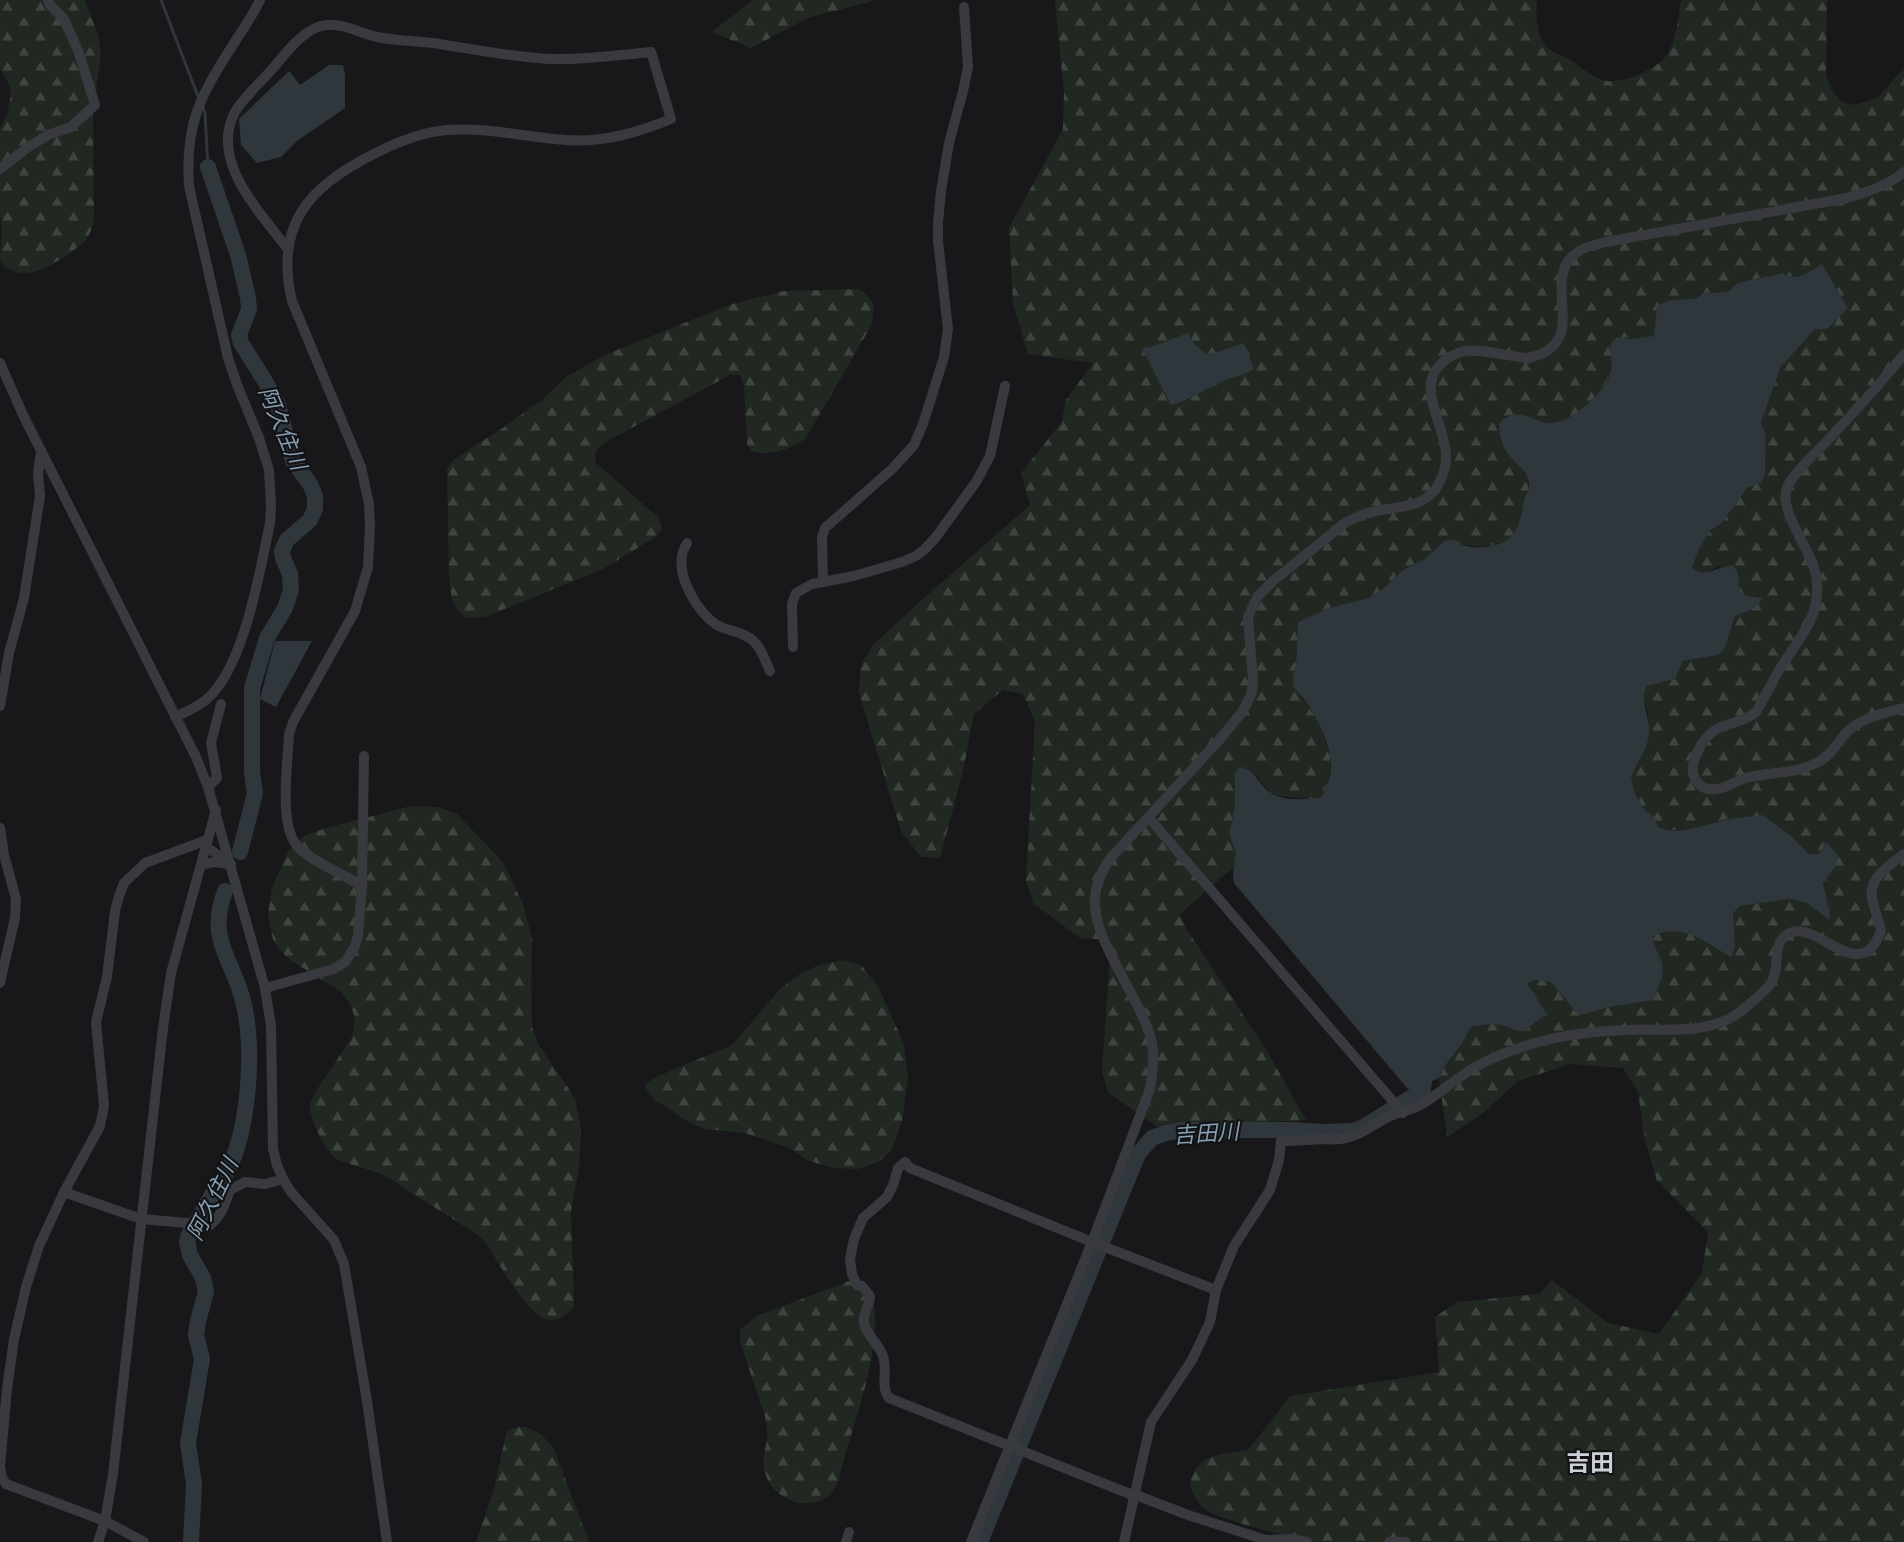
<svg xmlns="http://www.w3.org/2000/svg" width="1904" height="1542" font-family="Manrope,'Noto Sans JP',sans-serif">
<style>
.forest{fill:url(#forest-firs)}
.water{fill:#2f373d}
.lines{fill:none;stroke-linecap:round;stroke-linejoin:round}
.stream{stroke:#2f373d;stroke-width:3}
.river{stroke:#2f373d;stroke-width:16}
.minor{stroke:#393a3f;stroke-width:10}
.labels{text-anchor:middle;stroke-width:4.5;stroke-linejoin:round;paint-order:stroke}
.water-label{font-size:22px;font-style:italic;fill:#859eb1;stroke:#131315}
.quarter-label{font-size:24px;font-weight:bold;fill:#cccfd5;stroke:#131315}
</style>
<defs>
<pattern id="forest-firs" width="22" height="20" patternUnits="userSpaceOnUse" patternTransform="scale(1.5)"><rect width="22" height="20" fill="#202821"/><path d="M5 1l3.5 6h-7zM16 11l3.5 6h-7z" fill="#3e453f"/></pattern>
</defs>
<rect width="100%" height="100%" fill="#18181a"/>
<g class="forest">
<path d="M0,0H85L98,35L101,54L93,112L94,219C92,227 91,234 85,241C82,245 75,249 71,252C52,266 18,287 0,260C0,248 4,226 0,216V128L7,116L11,93L9,84L0,69Z"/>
<path d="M753,0H876L808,18L751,48L712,32Z"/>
<path d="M1055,0H1537C1536,13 1536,28 1542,40C1547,50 1558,54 1568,59C1579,65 1591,76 1603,80C1620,86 1659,69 1668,53C1677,37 1678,18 1681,0H1827L1826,75L1833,92L1840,100L1845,103L1854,105L1877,98L1904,68V1542H1315C1285,1535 1255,1529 1225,1518C1220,1516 1213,1515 1208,1511C1199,1506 1189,1491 1191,1480C1199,1453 1224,1454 1248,1450L1290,1396L1439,1372L1435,1317L1457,1302L1539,1294L1552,1280L1608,1323L1659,1334L1702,1273L1708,1232L1657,1181L1645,1140L1638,1092L1623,1068L1570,1064L1518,1081L1482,1114L1447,1137L1439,1078L1444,1067L1462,1044L1471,1027L1492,1024L1500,1025L1518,1031L1527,1029L1547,1013L1542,1008L1529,987L1528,983L1535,980L1551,982L1575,1011L1585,1014L1609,1007L1653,1000C1658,988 1665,977 1662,963C1660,953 1653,947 1653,936L1661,932L1684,930L1697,937L1733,926V913L1741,906L1790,899L1807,903L1828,920L1830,912L1823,883L1836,866L1826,843L1819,854H1809L1793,838L1727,819L1689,830H1666L1658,827C1654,814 1652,817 1644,808C1636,800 1633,788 1630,777L1643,754L1648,714L1643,694L1647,686L1675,679L1683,661L1718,655L1735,616C1745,613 1759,608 1761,597L1749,596L1740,592L1738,573L1719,566C1709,572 1702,575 1692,569L1699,549L1710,531L1722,523L1747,488L1765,473L1766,436L1761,423L1780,368L1815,329L1799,277L1788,276L1783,273L1737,283L1728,292L1703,293L1697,298L1668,301L1658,306L1654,336C1643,339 1634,340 1624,337C1620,345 1614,354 1612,362C1610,368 1610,375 1607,380C1600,397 1569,424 1550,423C1535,421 1520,410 1505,417L1507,453C1526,475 1533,474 1525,504C1524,507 1521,510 1521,513C1519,518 1520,525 1517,531C1514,537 1508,539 1502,542C1482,551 1465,544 1444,541L1425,559L1408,567L1396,576L1384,588L1369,598L1329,608L1298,622L1296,666L1293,676L1298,692L1319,722L1330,755L1331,770L1322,798L1311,799L1279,796L1270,793L1258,777L1245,768L1235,773V806L1229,834L1236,853V865L1180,914L1186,928L1267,1051L1306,1120L1158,1127L1108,1093L1102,1072L1111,940L1080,938L1033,903L1026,881L1035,721L1023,694L1003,690L974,714L963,771L940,858L921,857L901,831L859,693L861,665L874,644L924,598L1030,505L1021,473L1061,423L1066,400L1093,363L1028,354L1013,304L1009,228L1063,129L1064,93Z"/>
<path d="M859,289C876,301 875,307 871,326L806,438C791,449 769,457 751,451L747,444L744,386L740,375H730L604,443L596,451L595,462L659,518L662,529L657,536L603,569L485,617L466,618L458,611L452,600L449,577L447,470L453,460L504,427L543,399L566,377L607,354L732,304L784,291Z"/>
<path d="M411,806L438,807L457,814L502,861L523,904L532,938L531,982L532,1027L538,1044L575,1098L581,1128L579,1167L571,1212L574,1307C567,1315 556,1323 545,1319C527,1313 497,1261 487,1244L478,1235L382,1174L338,1160C326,1153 308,1117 310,1104C311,1100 313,1097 314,1094L352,1037L355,1017L350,1004L339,990L287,958L273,940L268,914L272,888L288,852L304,836L326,828Z"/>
<path d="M843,960L861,965L878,986L904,1044L908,1078L902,1121L891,1151L878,1162L858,1169L835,1168L809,1161L789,1148L745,1133L705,1129L690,1123L654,1099L645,1087L647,1083L656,1077L732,1045L780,989L800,974L819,965Z"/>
<path d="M857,1280C862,1288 872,1298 874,1307C881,1347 856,1419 844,1459C841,1468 840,1482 834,1489C819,1513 781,1504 769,1482C757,1460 769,1448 767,1428C766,1416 761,1404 757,1393C751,1376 746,1358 740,1341V1330L757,1316L849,1281Z"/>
<path d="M518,1427H526L541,1434L554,1449L589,1542H476L494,1490L506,1434L510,1429Z"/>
</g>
<g class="water">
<path d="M329,65H343L345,75V108L297,141L281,157L257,163L241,145L239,119L289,71L300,85Z"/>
<path d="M1822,264L1848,308L1827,329H1815L1780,368L1761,423L1766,435L1765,473L1761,483L1747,488L1722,523L1710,531L1699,549L1692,568C1706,578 1716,567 1733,565L1738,573L1740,592L1749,596L1762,598C1758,609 1745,612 1735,616L1724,649L1718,655L1683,661L1675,679L1647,686C1639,701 1650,715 1649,733C1648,749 1637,763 1631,777C1633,788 1636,800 1644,808C1652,818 1654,812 1658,827C1680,836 1702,825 1725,820C1737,817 1751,817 1763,815L1793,838L1809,854H1819L1826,842L1838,855L1836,866L1823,883L1830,912L1829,920L1807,903L1790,899L1741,906L1733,913L1735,948L1731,957C1705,942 1683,922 1653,936C1653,947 1660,953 1662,963C1665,977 1658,988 1653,1000L1609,1007L1585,1014H1580L1575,1011L1551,982L1535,980L1528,983L1529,987C1537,994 1538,1005 1547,1013L1527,1029L1518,1031L1501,1025L1492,1024L1471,1027L1462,1044L1444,1067L1439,1078L1412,1090L1407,1088L1234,883L1233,874L1236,853L1229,834L1235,806V773L1239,768C1256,768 1259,786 1271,793C1282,801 1310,800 1322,797C1325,789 1330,779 1331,770C1334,747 1311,703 1294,688L1293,676L1296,666L1298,622L1329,608L1369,598L1384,588L1396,576L1408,567L1425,559L1444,541L1455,539C1463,548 1474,548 1486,547C1520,542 1518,525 1525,498C1527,491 1531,487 1528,480C1526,472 1521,468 1515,462C1503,450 1500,440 1499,424C1517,402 1533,424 1552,423C1570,422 1599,397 1607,381C1613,369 1612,357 1610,344L1617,337L1631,339L1654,336L1657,306L1668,301L1697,298L1703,293L1728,292L1737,283L1783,273C1797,283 1810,271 1822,264Z"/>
<path d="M1188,333L1195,345L1207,354L1218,352L1244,343L1254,369C1243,376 1230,377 1219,383C1203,390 1188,401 1171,405L1143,350Z"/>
<path d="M275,641H312L276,707L260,699Z"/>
</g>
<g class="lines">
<g class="stream">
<path d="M161,0L199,99"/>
<path d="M203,108L205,113L208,167"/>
</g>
<g class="river">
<path d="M208,167L238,255L248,298L249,309L239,335L241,343L265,381L278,405L293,461L310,484L315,496V509L310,520L287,540L282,551L283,558L290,574L291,590L285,608L267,638L252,688V772L255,793L240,852"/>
<path d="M191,1542L194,1484L188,1443L202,1359L196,1335L198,1321L206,1292L203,1278L190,1255L187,1242L189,1235C198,1219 207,1203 217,1187C222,1180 228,1172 231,1164C249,1121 254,1050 244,1005C234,959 206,942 225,891"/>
<path d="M980,1542L1138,1154L1152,1138L1166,1133L1184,1130H1290L1322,1132L1352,1131L1362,1128L1423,1090L1426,1065"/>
</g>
<g class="minor">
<path d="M0,169L28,147L48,135L71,127L95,105L79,53L64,19L50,5L48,0"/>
<path d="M287,248C260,212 209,161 235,112C243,98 263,80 274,67C286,53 305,27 326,25C345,23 365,36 383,38C400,41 417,41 433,43C472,49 511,57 551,59C584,60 618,55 651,52L671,119C637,133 602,143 565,140C525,137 487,127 447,130C421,132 397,142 374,154C309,186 274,225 292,301L361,467L369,504L370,526L368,567L355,611L293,722L289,734C288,763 278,826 298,847C312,862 344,874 362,886"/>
<path d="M1904,354C1880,385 1852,414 1825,443C1814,455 1793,473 1787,488C1777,512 1816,554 1817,582C1820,621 1796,641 1778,672C1770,685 1764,699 1756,712C1743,724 1720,722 1708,736C1700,744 1691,762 1693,774C1695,781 1701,788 1708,789C1719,792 1732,783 1743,779C1767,771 1795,775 1818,762C1831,756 1837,743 1846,733C1860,718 1884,713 1904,708"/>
<path d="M0,363L24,417L196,757L208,787L265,988L271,1026L273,1149L277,1165L283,1179L291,1192L334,1240L344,1264L367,1401L387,1542"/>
<path d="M687,543C685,547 682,552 682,556C678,579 698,613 717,625C727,631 741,631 751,639C761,646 765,661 770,671"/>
<path d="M823,582L822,537L825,528L892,469L914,445L923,424L944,357L948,329L938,241V223L941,191L949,143L963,91L968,67L964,7"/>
<path d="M793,647L792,604L796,593L812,584L854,576L902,562L916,556L924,550L936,537L976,482L990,456L1005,386"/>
<path d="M0,706L9,653L24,598L40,496L38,474L41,451"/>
<path d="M175,717C186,712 198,707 207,699C244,668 260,570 270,523L271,506L269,470L259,438L238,387L228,358L189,186C185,126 199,97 231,48C241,32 252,17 260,0"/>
<path d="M208,787L217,778L211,743L221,704"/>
<path d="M1148,817L1403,1113"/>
<path d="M0,828L4,855L16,899L15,918L0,983"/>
<path d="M205,846L231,864"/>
<path d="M202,865L214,862L231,864"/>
<path d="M265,988L334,969L346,961L355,946L358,935L362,886L364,756"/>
<path d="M64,1192L141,1219L210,1225C222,1216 225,1203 230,1190L245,1182L265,1184L283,1179"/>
<path d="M1216,1290L1092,1242L910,1168L905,1162L898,1168L893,1185L887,1197L863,1218L854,1239L850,1259L852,1274L857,1285L862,1286L870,1296C870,1306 862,1313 864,1323C867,1336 879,1344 883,1356C888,1369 880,1387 889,1398L1135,1496L1141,1497L1188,1515L1266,1540L1294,1539L1307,1542"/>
<path d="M98,1542L105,1521L113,1474L163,1028L171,973L216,810"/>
<path d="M144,1542L105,1521L6,1484L2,1478L0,1466L7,1389L14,1339L26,1287L39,1246L64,1192L100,1126L104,1106L96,1022L107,977L115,911L119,896L124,883L145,863L207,840"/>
<path d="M846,1542L849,1532"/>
<path d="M971,1542L1092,1242L1150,1089C1152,1074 1155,1058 1152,1043C1142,998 1091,940 1095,898C1096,884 1102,871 1109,860L1220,739L1243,711L1252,692L1253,680L1248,617L1257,597L1273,581L1346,522C1355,518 1362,514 1372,512C1394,506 1418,510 1435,490C1441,481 1447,467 1446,456C1446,424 1413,387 1444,361C1450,356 1457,353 1464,351C1481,348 1509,357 1528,358C1589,345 1546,291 1569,260C1577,249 1593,245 1606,242L1847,198C1867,192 1887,186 1904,172"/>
<path d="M1124,1542L1151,1422L1192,1360L1210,1322L1216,1290L1234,1246L1270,1190L1279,1160L1281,1141C1295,1141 1308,1140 1322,1139C1328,1139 1334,1140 1340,1139C1360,1137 1376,1122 1393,1115C1402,1111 1410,1110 1419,1106C1438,1095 1455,1079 1475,1067C1498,1054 1525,1045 1551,1039C1576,1033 1602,1031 1627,1030C1662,1028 1703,1035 1734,1016C1744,1009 1764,993 1771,983C1781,969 1771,948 1785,936C1814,912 1859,991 1881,931C1879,920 1874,909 1872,898C1868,878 1890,865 1904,854"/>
<path d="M1389,1542H1406"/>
</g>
</g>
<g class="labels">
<g class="water-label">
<text transform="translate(283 428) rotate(67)" y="8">阿久住川</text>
<text transform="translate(1206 1133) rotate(-4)" y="8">吉田川</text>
<text transform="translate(212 1199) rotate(-64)" y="8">阿久住川</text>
</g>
<g class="quarter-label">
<text x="1590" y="1471">吉田</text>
</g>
</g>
</svg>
